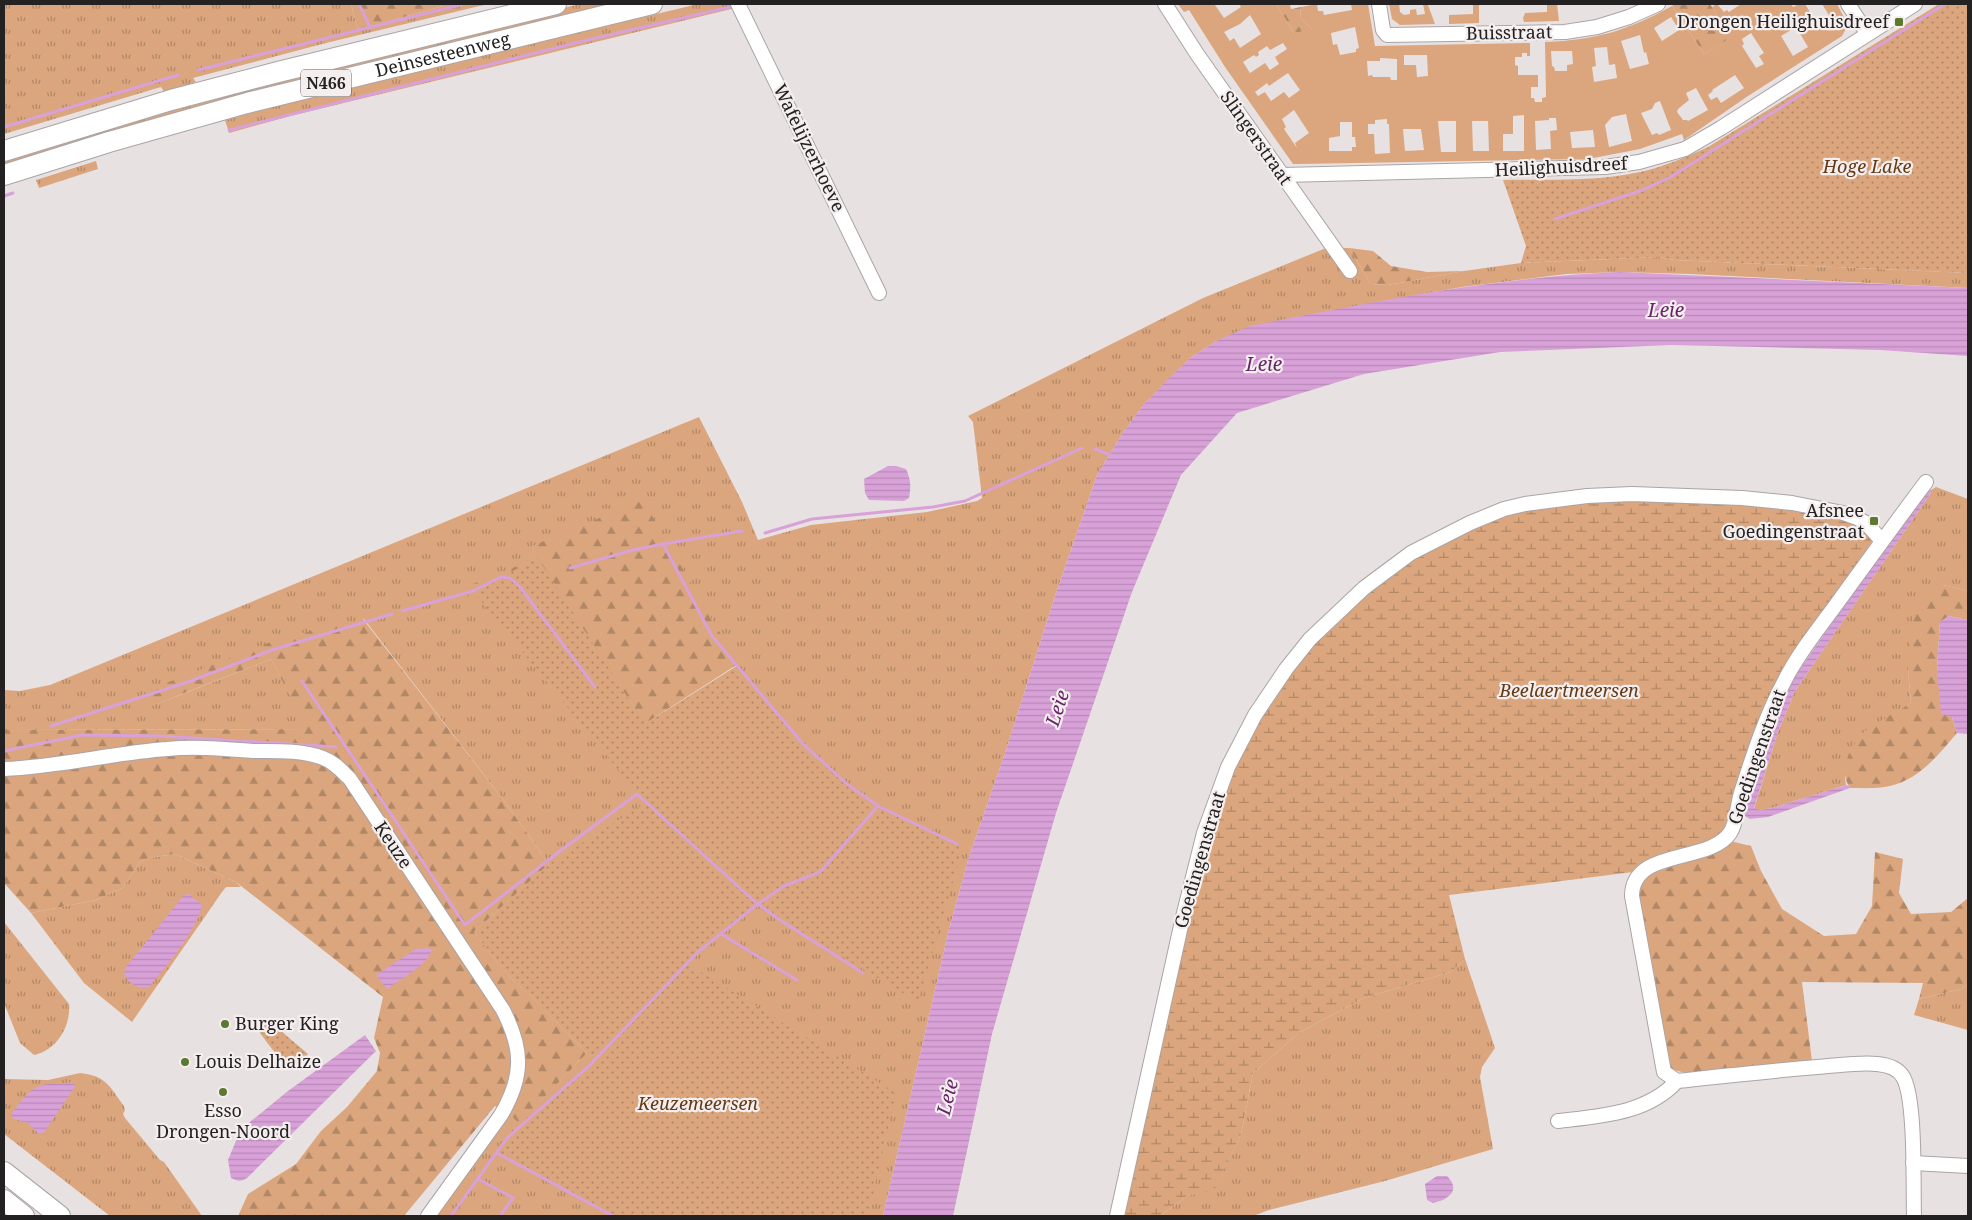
<svg xmlns="http://www.w3.org/2000/svg" width="1972" height="1220" font-family="'Noto Serif',serif">
<style>
.grass{fill:url(#grass-tufts);fill-rule:evenodd}
.forest{fill:url(#forest-firs)}
.wetland{fill:url(#wetland-marsh)}
.park{fill:url(#park-dots)}
.garden{fill:#dba67d;fill-rule:evenodd}
.water{fill:url(#water-rules)}
.lines{fill:none;stroke-linecap:round;stroke-linejoin:round}
.stream{stroke:#d8a1d8;stroke-width:3}
.minor-casing{stroke:#aba4a5;stroke-width:16}
.highway-casing{stroke:#aba4a5;stroke-width:22}
.minor{stroke:#fff;stroke-width:14}
.highway{stroke:#fff;stroke-width:20}
.poi-dot{fill:#5c7a2f;stroke:#f5eeef;stroke-width:2}
.labels{text-anchor:middle;stroke-width:4.5;stroke-linejoin:round;paint-order:stroke}
.shield{fill:#f5eeef;stroke:#625e5f;stroke-width:1}
.shield-label{font-size:16px;font-weight:bold;fill:#232121}
.poi-label{font-size:18px;fill:#232121;stroke:#f5eeef;text-anchor:end}
.street-label{font-size:18px;fill:#232121;stroke:#f5eeef}
.park-label{font-size:18px;font-style:italic;fill:#633a16;stroke:#f5eeef}
.water-label{font-size:19px;font-style:italic;fill:#652567;stroke:#f5eeef}
</style>
<defs>
<pattern id="grass-tufts" width="24" height="20" patternUnits="userSpaceOnUse" patternTransform="scale(1.25)"><rect width="24" height="20" fill="#dba67d"/><path d="M3 7l-1-3M5 7V3M7 7l1-3M15 17l-1-3M17 17v-4M19 17l1-3" fill="none" stroke="#b18766"/></pattern>
<pattern id="forest-firs" width="22" height="20" patternUnits="userSpaceOnUse" patternTransform="scale(1.25)"><rect width="22" height="20" fill="#dba67d"/><path d="M5 1l3.5 6h-7zM16 11l3.5 6h-7z" fill="#b18766"/></pattern>
<pattern id="wetland-marsh" width="20" height="14" patternUnits="userSpaceOnUse" patternTransform="scale(1.25)"><rect width="20" height="14" fill="#dba67d"/><path d="M1 5h8M5 5V1M11 12h8M15 12V8" fill="none" stroke="#b18766"/></pattern>
<pattern id="park-dots" width="8" height="8" patternUnits="userSpaceOnUse" patternTransform="scale(1.25)"><rect width="8" height="8" fill="#dba67d"/><path d="M2 2h.1M6 6h.1" fill="none" stroke="#b18766" stroke-width="1.8" stroke-linecap="round"/></pattern>
<pattern id="water-rules" width="6" height="5" patternUnits="userSpaceOnUse" patternTransform="scale(1.25)"><rect width="6" height="5" fill="#d8a1d8"/><path d="M0 2.5h6" fill="none" stroke="#b98ab9"/></pattern>
</defs>
<rect width="100%" height="100%" fill="#e8e1e2"/>
<g class="grass">
<path d="M4,4H351L358,30L450,4H488L326,43L193,78L196,82L164,92L161,87L4,134Z"/>
<path d="M580,4H620L4,167V156L327,65Z"/>
<path d="M698,4H752L294,115L229,133L225,120L290,102Z"/>
<path d="M96,161L98,169L39,188L36,180Z"/>
<path d="M1326,248H1349L1371,284L1388,285L1464,271L1521,263L1659,257L1674,260L1968,273V288L1690,274L1620,272L1566,274L1462,287L1352,307L1218,340L1190,358L1144,404L1122,434L1097,475L1056,593L1005,753L969,857L949,929L883,1216H435L509,1114L519,1122L587,1053L530,995L510,977L474,932L549,864L505,802L364,619L152,706L271,659L308,729L4,730V690L20,691L50,685L699,417L742,502L758,540L811,525L927,512L977,501L982,498L973,422L968,416L1203,298ZM532,546L738,665L604,750L591,737L635,709L541,569L464,589L538,558Z"/>
<path d="M1936,487L1968,499V591L1943,585L1908,670L1911,703L1861,735L1845,777L1846,785L1772,808L1760,810L1754,809L1778,732L1795,691L1931,493V490Z"/>
<path d="M175,854L236,882L241,887H226L222,892L132,1022L84,983L31,913L96,900L122,888L140,862L149,858Z"/>
<path d="M4,922L69,1004C71,1026 57,1050 34,1055L20,1043L4,1003Z"/>
<path d="M1465,959L1495,1048L1482,1067L1480,1077L1493,1149L1385,1181L1269,1210L1253,1216H1160L1187,1196L1214,1189L1241,1135L1253,1073L1300,1032L1364,998L1451,972Z"/>
<path d="M1968,983V1030L1914,1015L1919,999L1962,989Z"/>
<path d="M80,1073C107,1076 109,1086 124,1106L125,1110L123,1114L125,1118L160,1160L164,1162L202,1216H110L4,1134V1079L48,1080Z"/>
</g>
<g class="forest">
<path d="M351,4H450L358,30Z"/>
<path d="M1276,4H1290L1291,9L1301,7L1300,17L1313,30L1294,33Z"/>
<path d="M1675,4H1710L1731,38L1704,54L1672,6Z"/>
<path d="M1349,248L1373,251L1391,266L1427,272L1464,271L1388,285L1371,284Z"/>
<path d="M643,500L738,664L604,750L590,737L635,709L541,569L473,601L463,588L537,558L532,546Z"/>
<path d="M1943,585L1968,591V620L1949,616L1940,622L1937,670L1957,733C1938,755 1920,779 1890,786C1877,789 1863,788 1850,788C1839,773 1848,749 1861,735C1870,726 1898,711 1911,703L1908,670L1913,607Z"/>
<path d="M363,619L505,802L549,864L474,932L510,977L530,995L587,1053L519,1123L509,1114L495,1106L404,1216H238L248,1194L296,1164L321,1131L347,1107L377,1071L380,1053L374,1038L383,997L236,882L175,854L149,858L140,862L122,888L96,900L31,913L4,883V730L307,729L271,659L151,706L146,691L281,638Z"/>
<path d="M1730,841L1751,846L1761,871L1782,909L1824,936L1856,934L1872,906L1875,852L1903,859L1899,893L1911,914L1951,912L1968,898V983L1962,989L1919,999L1923,983L1802,982L1812,1061L1689,1074L1671,1069L1667,1058L1637,896L1639,885L1647,876Z"/>
</g>
<path class="wetland" d="M1586,499L1742,501L1856,521L1876,536L1824,612L1733,798C1730,810 1728,822 1722,832C1713,845 1657,860 1640,866L1633,872L1449,895L1465,959L1451,972L1364,998L1300,1032L1253,1073L1241,1135L1214,1190L1187,1196L1160,1216H1121L1196,871L1242,744L1289,674L1336,618L1412,556L1505,513Z"/>
<g class="park">
<path d="M1939,4H1968V273L1674,260L1659,257L1521,263L1526,246L1503,180C1548,179 1595,182 1640,172C1663,167 1686,157 1708,147Z"/>
<path d="M538,558L635,709L646,723L738,667C781,718 820,768 876,805C901,820 936,834 963,847L918,1002L777,918L758,904L698,952L687,963L896,1093L868,1216H614L497,1153L507,1138L594,1060L530,995L510,977L474,932L549,864L645,803L473,591Z"/>
<path d="M268,1020L308,1054C295,1069 290,1071 277,1055C270,1047 264,1038 257,1029Z"/>
</g>
<g class="garden">
<path d="M1178,4H1217L1215,5L1224,18L1241,7L1239,4H1276L1294,33L1312,29L1300,17L1301,7L1317,4L1318,11H1323L1324,15L1352,10L1351,4H1368L1375,46L1530,43V56H1527V53H1522V57H1515V65L1518,66V75H1538V87H1531V98H1534L1535,102H1542V98L1546,97L1545,42C1596,40 1626,31 1672,6L1704,54L1730,38L1712,7L1717,4L1724,12L1727,10L1729,12L1741,4H1791L1793,7L1799,4H1805L1820,28L1832,20L1822,4H1837L1848,25L1842,36L1748,96L1684,140L1682,134L1640,149L1588,159L1298,164H1293L1225,67L1189,10L1184,12ZM1250,15L1261,34L1240,48L1234,38L1230,41L1224,32L1240,24ZM1671,17L1679,30L1662,41L1654,28ZM1355,27L1359,48L1356,49V52L1340,55L1337,44L1333,45L1331,33ZM1796,27L1808,47L1793,56L1781,36ZM1751,33L1764,53L1759,56L1764,64L1756,68L1742,46L1744,44L1742,39ZM1640,35L1644,53L1646,52L1649,64L1630,69L1621,41ZM1283,43L1287,49L1275,57L1279,64L1270,70L1265,63L1250,73L1243,62L1254,55L1256,57L1259,55L1258,52L1267,46L1270,50ZM1607,47L1609,65L1615,64L1617,78L1594,82L1592,67L1596,66L1594,48ZM1551,51H1572L1573,64L1567,65V71H1555L1554,67L1552,66ZM1404,55H1427L1428,76L1417,77L1416,65H1404ZM1380,58L1397,59V80H1391L1390,77H1373L1372,75L1368,76L1367,61H1380ZM1288,73L1300,90L1289,98L1284,92L1271,101L1265,92L1258,96L1255,92L1267,83L1269,86ZM1735,75L1744,88L1721,103L1717,97L1711,100L1708,95L1713,91L1712,90ZM1696,88L1708,110L1688,121L1687,120H1683L1677,112L1678,109L1689,100L1686,93ZM1660,101L1671,130L1659,135L1657,133L1652,135L1641,113L1652,109L1655,103ZM1294,110L1309,133L1295,143L1297,148L1284,129L1286,127L1282,119ZM1626,114L1632,141L1609,147L1605,125L1612,117ZM1524,115V151H1503V134H1513V116ZM1549,118H1556L1557,130L1550,131L1551,149L1536,150L1535,121L1549,120ZM1387,119V124H1389L1390,153L1375,154L1374,134H1368V124H1375V120ZM1438,121H1456V152H1441ZM1472,121H1488L1489,151H1473ZM1340,122H1352V137H1355L1356,147H1352V151H1329V138L1340,136ZM1403,129H1421L1424,150L1405,151ZM1593,130L1595,147L1572,148L1570,132Z"/>
<path d="M1389,4H1399L1400,12L1404,15L1410,14V10L1416,9L1417,15L1425,14L1423,4L1428,5L1435,24L1400,25L1392,19Z"/>
<path d="M1473,4H1479V23L1449,24V15L1473,14Z"/>
<path d="M1547,4H1557L1559,21L1524,22L1523,18L1525,13L1547,12Z"/>
</g>
<g class="water">
<path d="M1620,272L1968,288V356L1880,350L1671,345L1500,352L1364,374L1237,413L1181,475L1132,592L1056,813L992,1034L953,1216H883L949,929L969,857L1005,753L1056,593L1097,475L1122,434L1144,404L1168,379L1190,358L1218,340L1250,326C1372,302 1495,277 1620,272Z"/>
<path d="M888,466H896L906,469C911,480 911,487 909,498L904,501L869,500L865,493L864,479Z"/>
<path d="M1931,490V493L1795,691L1778,732L1754,808L1760,810L1772,808L1846,785L1849,786L1850,788L1768,817L1750,819L1743,815L1741,810L1793,679L1875,561L1928,491Z"/>
<path d="M1949,616L1968,620V734L1957,733L1952,717L1941,714L1937,670L1940,622Z"/>
<path d="M189,894L202,905C198,929 165,968 149,987C139,990 128,983 124,974L126,967L184,895Z"/>
<path d="M428,948L432,950C427,965 400,980 387,989L376,975L416,949Z"/>
<path d="M365,1035L376,1051L247,1178C241,1182 237,1181 231,1178L228,1160L238,1136L245,1126L288,1091Z"/>
<path d="M72,1082L75,1087L43,1134H39L28,1123L14,1119L11,1115C14,1109 19,1104 23,1099C39,1079 50,1086 72,1082Z"/>
<path d="M1437,1176H1447C1462,1191 1447,1200 1433,1203L1427,1200L1425,1184Z"/>
</g>
<g class="lines">
<g class="stream">
<path d="M359,4L370,27"/>
<path d="M198,70L464,4"/>
<path d="M4,127L178,75"/>
<path d="M229,130L579,42L730,7"/>
<path d="M4,196L13,193"/>
<path d="M1555,219L1640,191L1669,178L1945,4"/>
<path d="M1095,449L1113,456"/>
<path d="M765,533L812,519L933,507L965,501L1082,448"/>
<path d="M663,544L742,531"/>
<path d="M570,568L633,550L663,544L712,636L803,744L847,784L878,806"/>
<path d="M402,611L473,591L501,577L510,578L520,587L595,687"/>
<path d="M302,681L465,925L560,851L637,794L754,901L777,918L863,973"/>
<path d="M51,726L188,682L272,650L392,614"/>
<path d="M4,751L82,735L160,736L336,747"/>
<path d="M721,934L797,980"/>
<path d="M497,1153L613,1216"/>
<path d="M478,1179L513,1198L500,1216"/>
<path d="M451,1216L507,1138L589,1066L698,952L758,904L784,886L820,872L878,806L957,844"/>
</g>
<g class="minor-casing">
<g id="minor">
<path d="M738,4L879,293"/>
<path d="M1165,4L1197,54L1350,271"/>
<path d="M1379,4L1383,30L1387,35L1565,32L1597,27L1629,17L1658,4"/>
<path d="M1848,4L1867,33"/>
<path d="M1283,175L1605,167L1639,162L1685,149L1721,128L1915,4"/>
<path d="M4,769C59,767 112,753 167,749C196,746 226,749 255,751C277,751 302,750 323,758C334,762 342,771 350,779L503,1010C523,1049 524,1076 501,1115L428,1216"/>
<path d="M1558,1121C1600,1116 1647,1114 1677,1081"/>
<path d="M1913,1163L1968,1166"/>
<path d="M1117,1216L1182,921L1204,833L1228,767L1255,715L1286,669L1310,639L1364,588L1411,553L1470,523L1504,509L1525,504L1587,496L1632,494L1742,498L1792,503L1843,513L1857,518L1866,523L1882,541"/>
<path d="M1914,1216C1913,1187 1916,1098 1903,1077C1898,1068 1888,1065 1877,1064C1858,1062 1837,1066 1817,1067C1770,1071 1724,1076 1677,1081L1664,1072L1632,896C1632,848 1709,864 1730,833C1737,823 1737,805 1741,793C1753,755 1766,715 1785,680C1799,652 1820,627 1838,602C1867,562 1896,522 1926,482"/>
</g>
</g>
<g class="highway-casing">
<g id="highway">
<path d="M4,151L171,100L278,72L556,4"/>
<path id="s1" d="M4,175L109,142L247,103L652,4"/>
<path d="M4,1172L60,1216"/>
<path d="M4,1200L24,1216"/>
</g>
</g>
<use href="#minor" class="minor"/>
<use href="#highway" class="highway"/>
</g>
<g class="poi-dot">
<rect x="1894" y="17" width="10" height="10" rx="2.5"/>
<rect x="1869" y="516" width="10" height="10" rx="2.5"/>
<circle cx="225" cy="1024" r="5"/>
<circle cx="185" cy="1062" r="5"/>
<circle cx="223" cy="1092" r="5"/>
</g>
<g class="labels">
<rect class="shield" x="301" y="69.5" width="50" height="27" rx="4"/>
<g class="shield-label">
<text x="326" y="89">N466</text>
</g>
<g class="poi-label">
<text x="1889" y="28">Drongen Heilighuisdreef</text>
<text x="1864" y="517">Afsnee<tspan x="1864" dy="21">Goedingenstraat</tspan></text>
<text x="235" y="1030" text-anchor="start">Burger King</text>
<text x="195" y="1068" text-anchor="start">Louis Delhaize</text>
<text x="223" y="1117" text-anchor="middle">Esso<tspan x="223" dy="21">Drongen-Noord</tspan></text>
</g>
<g class="street-label">
<text transform="translate(1509 33) rotate(-1)" y="6">Buisstraat</text>
<text dy="6" stroke="none"><textPath href="#s1" startOffset="455">Deinsesteenweg</textPath></text>
<text transform="translate(1256 138) rotate(55)" y="6">Slingerstraat</text>
<text transform="translate(809 148) rotate(64)" y="6">Wafelijzerhoeve</text>
<text transform="translate(1561 167) rotate(-3)" y="6">Heilighuisdreef</text>
<text transform="translate(1757 757) rotate(-71)" y="6">Goedingenstraat</text>
<text transform="translate(393 845) rotate(56)" y="6">Keuze</text>
<text transform="translate(1200 860) rotate(-74)" y="6">Goedingenstraat</text>
</g>
<g class="park-label">
<text x="1867" y="173">Hoge Lake</text>
<text x="1569" y="697">Beelaertmeersen</text>
<text x="698" y="1110">Keuzemeersen</text>
</g>
<g class="water-label">
<text x="1666" y="317">Leie</text>
<text x="1264" y="371">Leie</text>
<text transform="translate(1057 708) rotate(-72)" y="7">Leie</text>
<text transform="translate(947 1097) rotate(-76)" y="7">Leie</text>
</g>
</g>
<rect width="1972" height="1220" fill="none" stroke="#232121" stroke-width="10"/>
</svg>
